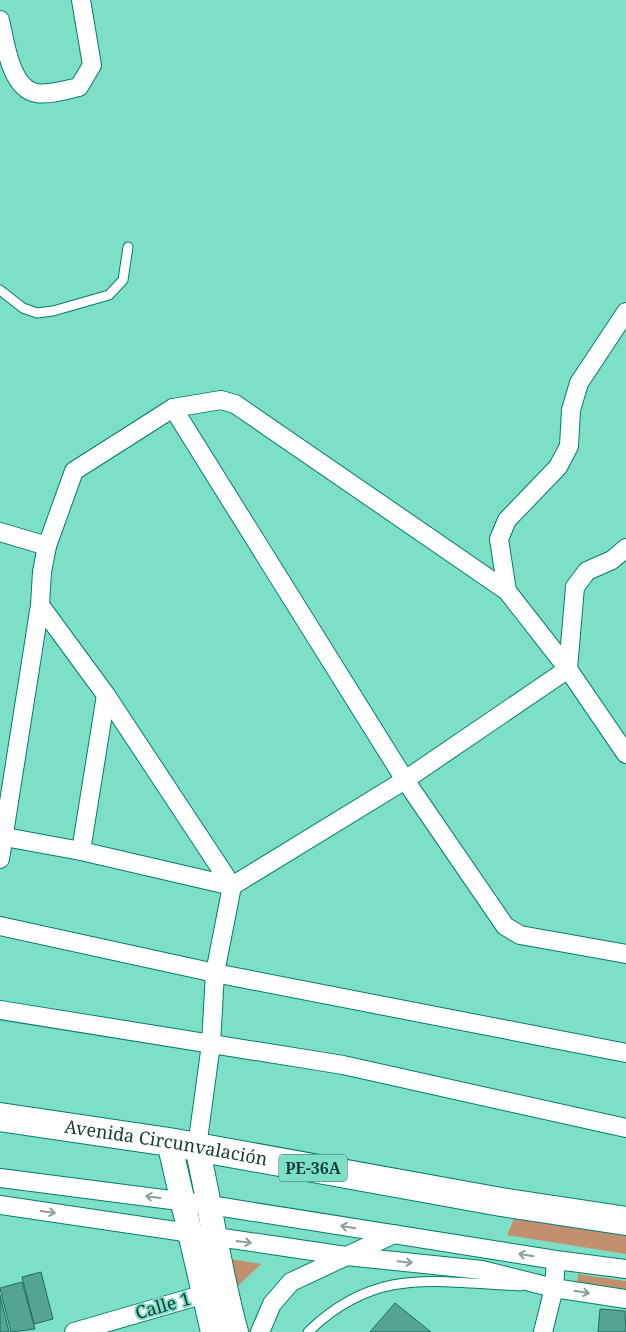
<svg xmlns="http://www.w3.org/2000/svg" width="626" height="1332" font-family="'Noto Serif',serif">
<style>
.green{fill:#c1906f}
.building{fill:#54a491;stroke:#1c6c5c}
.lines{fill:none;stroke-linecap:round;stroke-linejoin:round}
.lane-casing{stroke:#007e6a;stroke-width:11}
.street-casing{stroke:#007e6a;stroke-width:20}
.secondary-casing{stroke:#007e6a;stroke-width:26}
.highway-casing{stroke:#007e6a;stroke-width:30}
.lane{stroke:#fff;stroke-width:9}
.street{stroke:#fff;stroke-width:18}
.secondary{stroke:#fff;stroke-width:24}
.highway{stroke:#fff;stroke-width:28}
.oneway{stroke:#899e9a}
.labels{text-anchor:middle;stroke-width:4;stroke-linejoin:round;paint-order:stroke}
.shield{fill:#7edfc7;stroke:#336e60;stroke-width:1}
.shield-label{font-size:16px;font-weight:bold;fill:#133d34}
.street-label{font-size:18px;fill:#133d34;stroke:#7edfc7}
</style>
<rect width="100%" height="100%" fill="#7edfc7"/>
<g class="green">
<path d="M517,1212L626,1230V1254L507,1235Z"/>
<path d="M231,1259L261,1264L238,1286Z"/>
<path d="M578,1274L626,1281V1290L577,1283Z"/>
</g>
<g class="building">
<path d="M41,1272L53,1319L34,1324L22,1277Z"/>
<path d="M22,1282L35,1329L11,1332L0,1288Z"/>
<path d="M0,1295L9,1332H0Z"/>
<path d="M395,1303L431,1332H370Z"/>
<path d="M600,1309L625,1311L626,1332H598Z"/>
</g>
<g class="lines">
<g class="lane-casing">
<g id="lane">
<path d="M0,290L23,308L37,313L53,311L109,295L123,280L128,247"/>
<path d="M308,1332C376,1266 434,1282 520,1286"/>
</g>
</g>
<g class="street-casing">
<g id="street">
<path d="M0,20C5,41 10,88 36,93C50,95 66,90 79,87L92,65L81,0"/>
<path d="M173,408L405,780L505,926L520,935L626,954"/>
<path d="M0,532L47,546L42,572L40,605L106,695L232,886"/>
<path d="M47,546L74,471L173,408L221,400L235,404L507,591L568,669L626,754"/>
<path d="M507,591L499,539L507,520L558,467L569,446L571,410L579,383L626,312"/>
<path d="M0,836L81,851L232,886"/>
<path d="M81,851L106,695"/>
<path d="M0,859L40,605"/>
<path d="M0,926L215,973L626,1053"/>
<path d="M0,1010L343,1065L626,1128"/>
<path d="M197,1147L211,1044L215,973L232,886L405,780L568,669L575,587L587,571L612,560L626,548"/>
<path d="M0,1178L210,1205L556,1260L626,1269"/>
<path d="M0,1205L346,1256L482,1270L554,1288L626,1299"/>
<path d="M74,1332L215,1291"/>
<path d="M260,1332L272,1304L291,1282L394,1234"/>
<path d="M543,1332L554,1288L556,1260"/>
</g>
</g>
<g class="secondary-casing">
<g id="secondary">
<path d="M169,1142L213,1332"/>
<path d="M197,1147C211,1208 219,1271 236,1332"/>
</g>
</g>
<g class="highway-casing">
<g id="highway">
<path id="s1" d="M0,1117L169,1142L501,1202L626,1221"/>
</g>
</g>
<use href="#lane" class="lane"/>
<use href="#street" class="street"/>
<use href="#secondary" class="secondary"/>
<use href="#highway" class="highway"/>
</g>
<defs><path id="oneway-shaft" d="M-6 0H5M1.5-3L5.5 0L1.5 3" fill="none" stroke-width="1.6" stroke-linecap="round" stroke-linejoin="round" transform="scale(1.25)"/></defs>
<g class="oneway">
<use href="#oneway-shaft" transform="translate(153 1197) rotate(-173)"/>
<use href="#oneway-shaft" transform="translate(48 1212) rotate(8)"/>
<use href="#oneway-shaft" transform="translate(348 1227) rotate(-171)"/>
<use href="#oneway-shaft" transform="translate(244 1242) rotate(8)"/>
<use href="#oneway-shaft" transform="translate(526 1255) rotate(-171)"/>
<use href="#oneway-shaft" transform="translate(405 1262) rotate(6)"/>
<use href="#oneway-shaft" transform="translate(582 1292) rotate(9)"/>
</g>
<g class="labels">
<rect class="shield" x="279" y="1154.5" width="68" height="27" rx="4"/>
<g class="shield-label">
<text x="313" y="1174">PE-36A</text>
</g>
<g class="street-label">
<text dy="6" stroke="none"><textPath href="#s1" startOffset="168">Avenida Circunvalación</textPath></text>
<text transform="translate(163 1306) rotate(-16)" y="6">Calle 1</text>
</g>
</g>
</svg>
